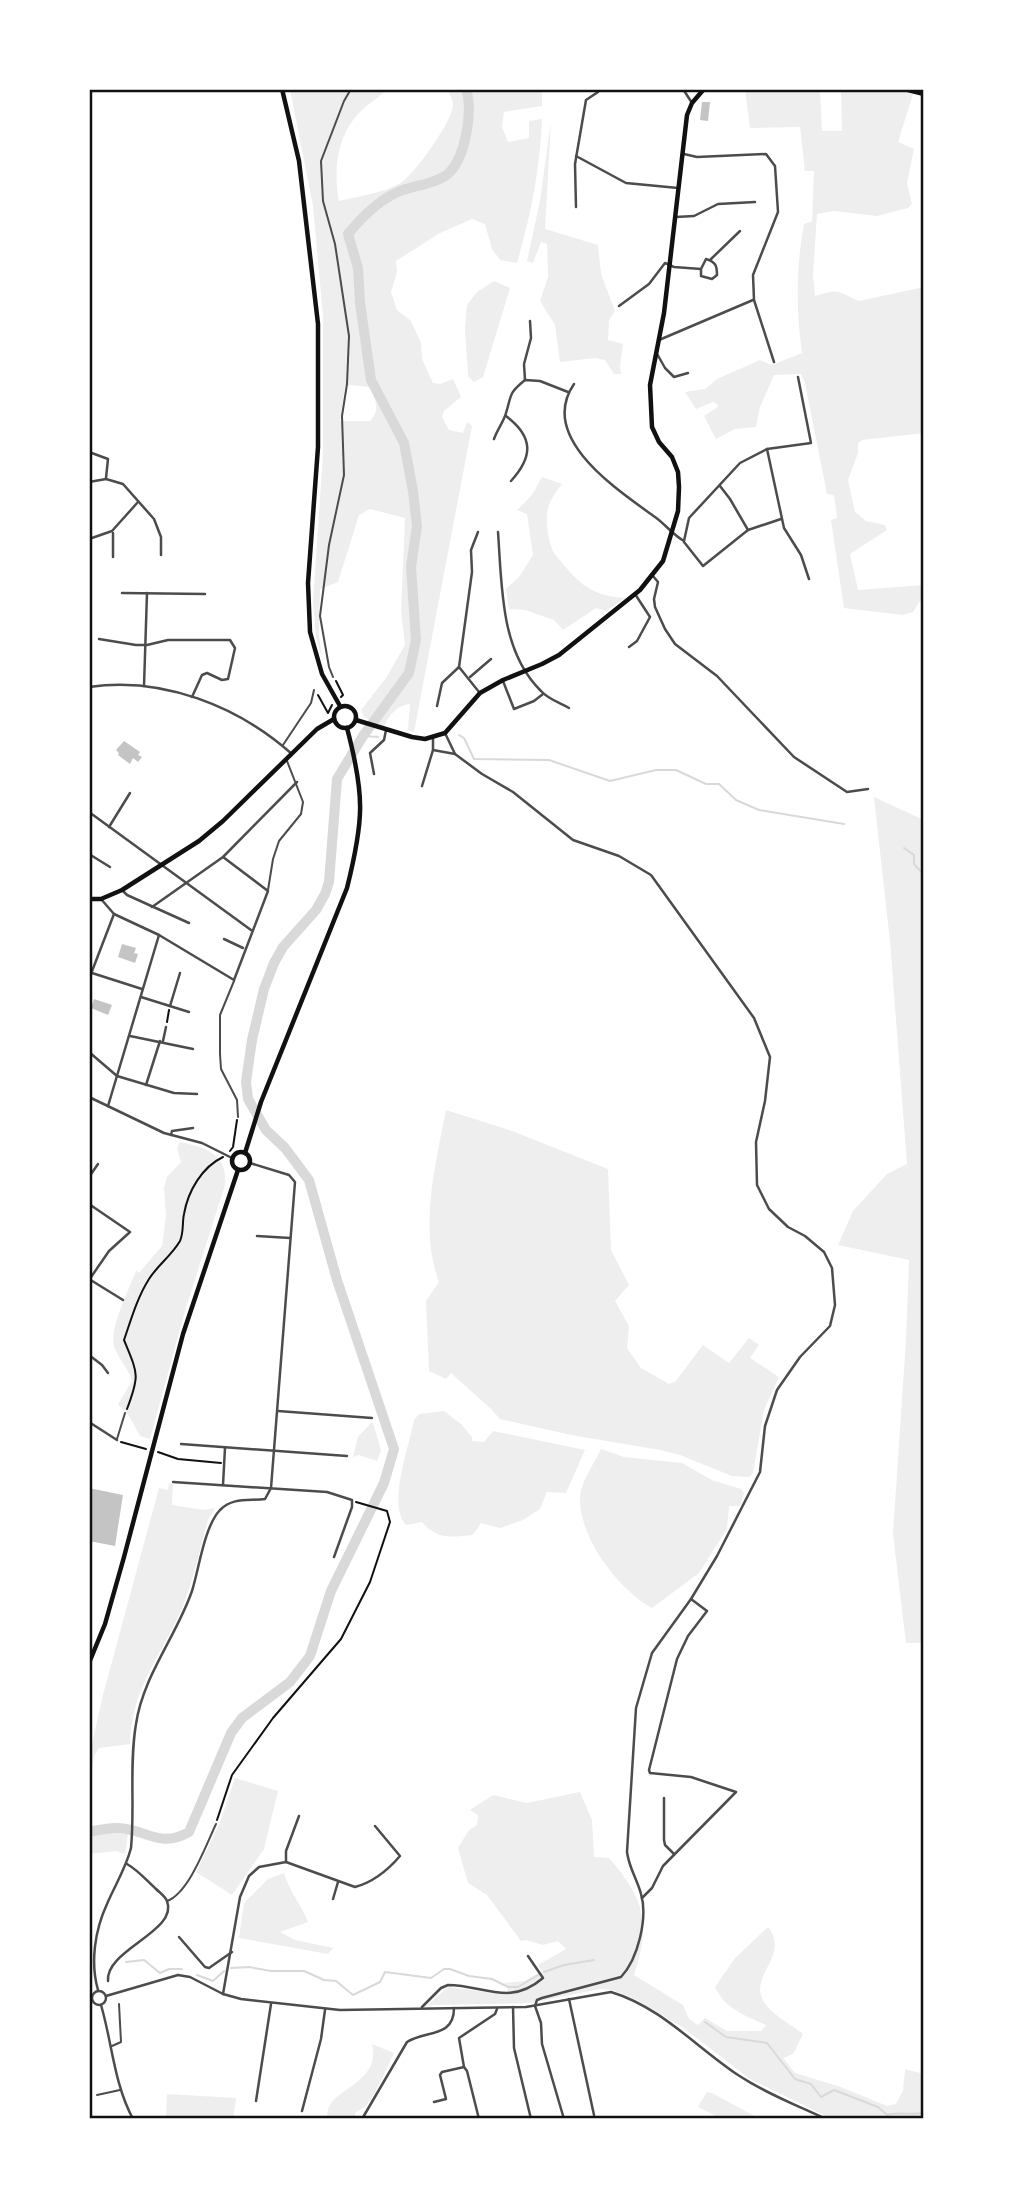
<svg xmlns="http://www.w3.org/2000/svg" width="1013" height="2208" font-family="'Work Sans',sans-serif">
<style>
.green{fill:#eee;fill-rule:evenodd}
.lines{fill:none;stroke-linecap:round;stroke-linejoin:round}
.stream{stroke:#d9d9d9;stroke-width:2}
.river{stroke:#d9d9d9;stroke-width:10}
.building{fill:#c4c4c4}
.path{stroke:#111;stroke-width:2}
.service{stroke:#4c4c4c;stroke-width:2}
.minor{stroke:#4c4c4c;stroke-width:2.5}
.secondary{stroke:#111;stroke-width:4.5}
.primary{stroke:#111;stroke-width:4.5}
.neatline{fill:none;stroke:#111;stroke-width:2.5}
</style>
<rect width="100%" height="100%" fill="#fff"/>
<g class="green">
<path d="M290,89H387C379,98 369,103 361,111C337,134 333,170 339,201C359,196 385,193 402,182C415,173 453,121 453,105C453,100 449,94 448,89H542V106L504,112L502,127L508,142L529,138V121L542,119C540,169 531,215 517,263L500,260L492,249L485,224L472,219L440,233L396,261L397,272L391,292L397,310L411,321L421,343L422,359L433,383L440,384L453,379L461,397L444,411L442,417L449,430L463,433L467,422L472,426L414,732L408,730L410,704C397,705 388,716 384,727L364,717L361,710L386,678L405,645L401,611L405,518L370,509L359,515L338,582L320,589L319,635L322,658L316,638L313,602L323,454V316L313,206ZM351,385L370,387C375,399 381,410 370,421H340L345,386Z"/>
<path d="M745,89H820L822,131H842L841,89H890L913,94L898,142L914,149L907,183L912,204L908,208L877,216L834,211L817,214L813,275L815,296C842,288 835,291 859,301L924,287V433L862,440L858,443V453L848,480L855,512L866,521L885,525L887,530L850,554L858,590L924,585V599L919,602L913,612L903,615L844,608L831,520L837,518L834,495L827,494L805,383L801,374L774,375L760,407L756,427L735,429L716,439L704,416L718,407L717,404L713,402L696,409L685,392L705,389L717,379L760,360L772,365L802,353C796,310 796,267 804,224L812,221L814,171H805L800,127L750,128Z"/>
<path d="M551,121L545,229L598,245L601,274L615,311L609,320L608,340L623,344L620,366L621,374H614L605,360L595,358L560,362L555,325L540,301L548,277L547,244L541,242L533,263L527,261L540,201Z"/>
<path d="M494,281L510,288L483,377L474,382L468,376L465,329L467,305L477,292Z"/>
<path d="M542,477L562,484C557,490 550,500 548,508C545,521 548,542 554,553C576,580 588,596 625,598L606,611L596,608L563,630L554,620L525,610L509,609L506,589L519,577L533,555L527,514L517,510L532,495Z"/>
<path d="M874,797L924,820V1643H906L893,1534L906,1340L909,1260L838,1245L853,1211L887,1174L907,1164L890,941Z"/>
<path d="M446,1110L512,1131L608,1169L611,1250L629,1285L615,1301L629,1326L627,1348L641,1368L669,1384L676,1381L703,1345L729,1363L749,1338L759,1345L750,1358L779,1377L764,1410L753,1473L749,1477L732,1476L680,1455L660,1450L571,1435L500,1419L490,1408L451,1373L446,1379L429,1371L426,1301L439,1282C419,1228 435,1166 446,1110Z"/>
<path d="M180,1142C205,1147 228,1154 225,1185L185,1311L150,1439L140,1436L129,1416L118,1404L132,1381C129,1369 118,1359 114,1346C109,1329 129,1289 136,1271L139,1273L162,1246L166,1216L164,1188L167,1177L181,1162L177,1148Z"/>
<path d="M444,1411L461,1424L472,1437V1441L484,1442L493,1431L585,1450L566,1493L547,1492L540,1509L523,1520L500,1528L481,1523L473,1535C450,1537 438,1540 422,1522L406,1525C387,1504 409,1448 414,1420L419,1414Z"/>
<path d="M371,1423H373L381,1450L377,1461L359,1455L353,1457L358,1437Z"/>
<path d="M601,1449L624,1457L682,1463L712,1480L741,1489L744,1493L740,1506H729L727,1529L699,1573L652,1608C618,1589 580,1539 580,1499C580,1483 594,1464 601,1449Z"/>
<path d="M169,1483L173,1484L172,1505L204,1510L215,1508L208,1520C199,1551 193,1583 180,1613C158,1660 132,1688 130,1744L99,1748L94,1756L89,1787V1757L103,1695L159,1488L168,1490Z"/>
<path d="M235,1778L278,1791L264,1849L232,1895L196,1872L219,1825Z"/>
<path d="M580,1792L592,1820L594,1857L609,1858C645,1899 651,1924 634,1975L683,2005L689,2019L698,2025L705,2018L727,2031H761L766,2025C746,2016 725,2009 715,1987L735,1958L768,1927C790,1954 751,1975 762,1998C768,2013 791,2024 803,2034L793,2054L783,2058L795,2073L841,2087L887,2106L896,2104L903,2091L905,2069L924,2074V2119H832L750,2079L682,2027L637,2000L613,1990L600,1989L531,2003L428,2005L448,1987L508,1995V1988L504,1983L525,1981L542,1971L538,1965L566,1949L558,1941L543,1945L526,1940L521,1941L487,1895L468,1883L458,1848L469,1830L477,1825L478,1815L470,1810L493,1795L527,1803Z"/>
<path d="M109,1833L128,1834L125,1854L116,1851L89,1854V1836Z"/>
<path d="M284,1873C290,1893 301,1904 308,1922L280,1932L295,1940L333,1948L328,1954L239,1938L244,1903L268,1879Z"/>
<path d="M372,2044L394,2053L378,2087L366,2106L355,2113V2119H327C327,2115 327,2111 329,2107C339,2087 381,2080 372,2044Z"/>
<path d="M707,2092L712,2093L760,2119H722L698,2107Z"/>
<path d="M167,2094L236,2098L233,2119H166Z"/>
</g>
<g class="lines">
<g class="stream">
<path d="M459,735L464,738L474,759L549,760L610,781L656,770H676L706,784H719L736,800L759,810L844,824"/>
<path d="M363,736L378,737"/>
<path d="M904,848L914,855V864L924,875"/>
<path d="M126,1962L144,1960L160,1973L169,1969H182"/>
<path d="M231,1968L249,1967L271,1971H304L324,1980L336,1981L353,1995L380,1982L385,1972L431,1978L444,1969H450L469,1976L492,1979L508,1987H518L538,1975"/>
<path d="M544,1972L564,1965L594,1960"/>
<path d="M197,1975L213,1981L224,1971"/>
<path d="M705,2022L726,2037L767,2043L795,2079L811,2084L821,2097L834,2090L878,2107L887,2115C901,2112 911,2115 924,2113"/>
</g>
<path class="river" d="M89,1832C98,1830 108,1828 118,1828C146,1829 160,1849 189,1832L231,1733L242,1718L290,1682L310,1656L331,1591L384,1483L394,1449L337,1280L309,1180L285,1148L266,1130L248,1099L246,1082L252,1040L264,989L274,963L283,947L316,910L325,894L329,882L337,779L363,736L409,673L416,640L411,567L417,526L413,491L404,443L371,380L360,303L358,268L348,234C362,217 382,197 403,190C417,185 438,183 449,173C466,156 473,110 466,89"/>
</g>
<g class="building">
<path d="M702,102H710L708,121L700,120Z"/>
<path d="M124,741L140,752L138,755L142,757L138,762L133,758L130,764L118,755L119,753L116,750Z"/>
<path d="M122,944L136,948L134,953L138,954L135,963L118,957Z"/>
<path d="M94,999L112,1005L108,1015L91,1008Z"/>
<path d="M89,1488L123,1495L115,1546L89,1541Z"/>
</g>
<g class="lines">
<g class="path">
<path d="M336,681L343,695L341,697"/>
<path d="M318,695L328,713L332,705"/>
<path d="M167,1022L169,1010"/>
<path d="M230,1151L233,1147L237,1120"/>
<path d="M127,1409C140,1375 138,1374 124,1340C131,1320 137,1298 149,1279C157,1266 172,1255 180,1241C184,1232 182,1223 184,1214C188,1191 202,1167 223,1157"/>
<path d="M121,1442L146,1449"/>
<path d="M158,1452L178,1459L221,1463"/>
<path d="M217,1820L232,1775L273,1718L341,1639L370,1582L390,1522L387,1511L356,1502"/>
</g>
<g class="service">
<path d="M333,677L329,667L320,616L329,545L344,475L342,416L347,384L349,336L335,244L323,201L321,161L344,101L351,89"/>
<path d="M283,745L311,703L314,690"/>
<path d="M268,890L273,859L279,841L301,814L303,802L287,761"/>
<path d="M234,981L220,1015V1054L221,1069L237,1100L238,1117"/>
<path d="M117,1439L125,1413"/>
<path d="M167,1901C189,1893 206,1845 216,1824"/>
<path d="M112,2046L121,2042L119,2004"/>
<path d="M97,2095L120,2090"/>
</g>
<g class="minor">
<path d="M683,89L692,103"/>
<path d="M684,154L697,157L766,154L775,166L778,212L753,275L754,300L774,362"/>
<path d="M576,156L626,183L678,188"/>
<path d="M576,207L575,164L586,100L598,92"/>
<path d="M676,217L694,216L718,204L755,202"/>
<path d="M710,260L740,231"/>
<path d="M619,306L649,284L665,263L674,267L701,269L706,259C716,262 717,266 717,275L712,279L701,276V269"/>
<path d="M659,340L753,300"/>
<path d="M656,352L665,368L674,377L688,373"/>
<path d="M525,380L524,364L531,338L530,321"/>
<path d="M574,384C537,438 618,490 655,517C665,524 673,535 684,541L689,518L740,463L767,449L811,443L798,377"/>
<path d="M506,416C534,437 533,457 511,481"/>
<path d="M494,439C497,430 504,421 506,413C512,394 508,394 525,380L540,381L568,392"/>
<path d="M767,449L784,528L801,555L809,579"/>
<path d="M89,452L108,459L106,478"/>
<path d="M89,482L106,479L123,484L154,519L161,537V555"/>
<path d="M720,486L730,499L748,530"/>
<path d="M498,532C502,586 500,651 541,691C548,699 560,703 569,708"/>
<path d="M113,533V557"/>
<path d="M89,539L112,531L138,502"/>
<path d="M684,542L703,566L748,530L781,519"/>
<path d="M653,576L658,582L654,599L655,607L665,629L675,644L717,676L794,757L847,792L868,789"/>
<path d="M122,593L205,594"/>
<path d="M99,639L136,645H147L168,640H230L235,648L228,679L222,680L207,673L202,675L192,697"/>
<path d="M629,647L637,641L650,617L635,594"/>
<path d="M459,667L479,692"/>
<path d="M470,677L491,659"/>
<path d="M503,681L514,709L534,701L543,694"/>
<path d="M144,686L147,593"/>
<path d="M89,687C162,676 238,706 292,754"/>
<path d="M437,706L442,683L459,667L472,572L471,550L478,532"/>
<path d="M445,733L455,754L482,774L513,792L573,840L619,856L651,875L754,1018L770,1057L765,1101L756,1142L757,1185L769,1209L788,1227L805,1236L824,1252L832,1268L835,1305L830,1326L800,1357L777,1390L765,1426L760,1472L717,1556L691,1599L652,1653L636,1708L627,1852C629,1868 637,1879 641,1894C648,1918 638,1959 621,1977L542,1998L537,2000L535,2006L541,2023L542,2044L564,2119"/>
<path d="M433,737V750L455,754"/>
<path d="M374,774L370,753L384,740L386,730"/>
<path d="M422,786L433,750"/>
<path d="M89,812L251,930"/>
<path d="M109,827L130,793"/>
<path d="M89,854L110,867"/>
<path d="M122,890L127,895L189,923"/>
<path d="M101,899L114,914L159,935L234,980L268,891L223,857"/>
<path d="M152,907L223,857L297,782"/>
<path d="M224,939L243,948"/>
<path d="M92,973L142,989"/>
<path d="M89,979L114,914"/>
<path d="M141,997L189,1012"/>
<path d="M170,1006L180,973"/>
<path d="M130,1036L193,1049"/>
<path d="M163,1041L166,1027"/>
<path d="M89,1052L117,1076L174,1093L197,1094"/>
<path d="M146,1085L160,1041"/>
<path d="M89,1097L164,1133L202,1143L232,1158"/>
<path d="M108,1106L159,935"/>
<path d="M171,1135L172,1131L193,1128"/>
<path d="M89,1177L98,1164"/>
<path d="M89,1204L130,1232L109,1251L89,1280"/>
<path d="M257,1236L290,1238"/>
<path d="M89,1279L123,1300"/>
<path d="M89,1355L102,1365L108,1373"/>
<path d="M278,1411L372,1418"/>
<path d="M89,1422L117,1440"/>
<path d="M181,1444L347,1456"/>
<path d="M173,1482L327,1492L352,1500V1507L334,1557"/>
<path d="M223,1485L225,1448"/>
<path d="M664,1798V1840L665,1845L674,1854"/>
<path d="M286,1862V1851L299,1816"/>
<path d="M642,1898L652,1888L663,1866L736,1792L691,1777L650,1773L649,1770L677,1659L688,1636L707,1611L691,1599"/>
<path d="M333,1899L338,1882"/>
<path d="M179,1937L205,1967L209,1968L232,1952"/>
<path d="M108,1981C105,1950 179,1931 167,1901C165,1896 160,1893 156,1889C146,1880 139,1871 127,1864"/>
<path d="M98,1990C90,1962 95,1930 107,1904C115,1885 126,1868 131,1848C135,1807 129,1765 136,1724C143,1676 176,1637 192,1591C199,1569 204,1527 220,1510C233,1497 248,1501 265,1499L271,1488L295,1182L289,1175L250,1163"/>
<circle cx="99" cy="1998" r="7"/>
<path d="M223,1994L240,1897L249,1876L259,1867L286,1862L355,1887C374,1882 388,1870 400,1856L375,1826"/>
<path d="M106,1996L178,1975L190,1977L223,1994L241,1999L340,2010L526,2007L611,1992C661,2007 696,2047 738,2075C765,2093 796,2105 826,2119"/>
<path d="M569,1999L594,2115"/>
<path d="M101,2005C112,2042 114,2084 133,2119"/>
<path d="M422,2007L441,1988L448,1985C484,1985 509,2007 543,1978L528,1956"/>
<path d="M513,2007L514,2048L531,2119"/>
<path d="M256,2101L271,2004"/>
<path d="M434,2102L446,2099L440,2075L442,2072L464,2067"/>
<path d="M302,2111L321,2039L325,2010"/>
<path d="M362,2119L407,2042C426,2030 454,2038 454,2008"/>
<path d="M479,2119L467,2071L464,2067L459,2038L495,2014L497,2009"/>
</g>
<g class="secondary">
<path d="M904,89L924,94"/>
<path d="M356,720L412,737L425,739L445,733L480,693L503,680L542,664L559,655L640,590L663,561L678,511L679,487L678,472L672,457L659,442L652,427L650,385L664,313L687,115L692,103L704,89"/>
<path d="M89,899H101L122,890L199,841L223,821L317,729L334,719"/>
</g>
<g class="primary">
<path d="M282,89L299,161L318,324V447L308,583L310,632L322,674L340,706"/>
<circle cx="345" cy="717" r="11"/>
<circle cx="241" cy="1161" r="9"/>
<path d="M245,1153L261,1102L347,888C364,820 365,796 347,728"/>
<path d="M89,1663L105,1624L124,1557L183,1334L238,1170"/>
</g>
</g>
<rect width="1013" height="2208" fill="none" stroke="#ffffff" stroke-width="182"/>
<rect x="91" y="91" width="831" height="2026" class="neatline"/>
</svg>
